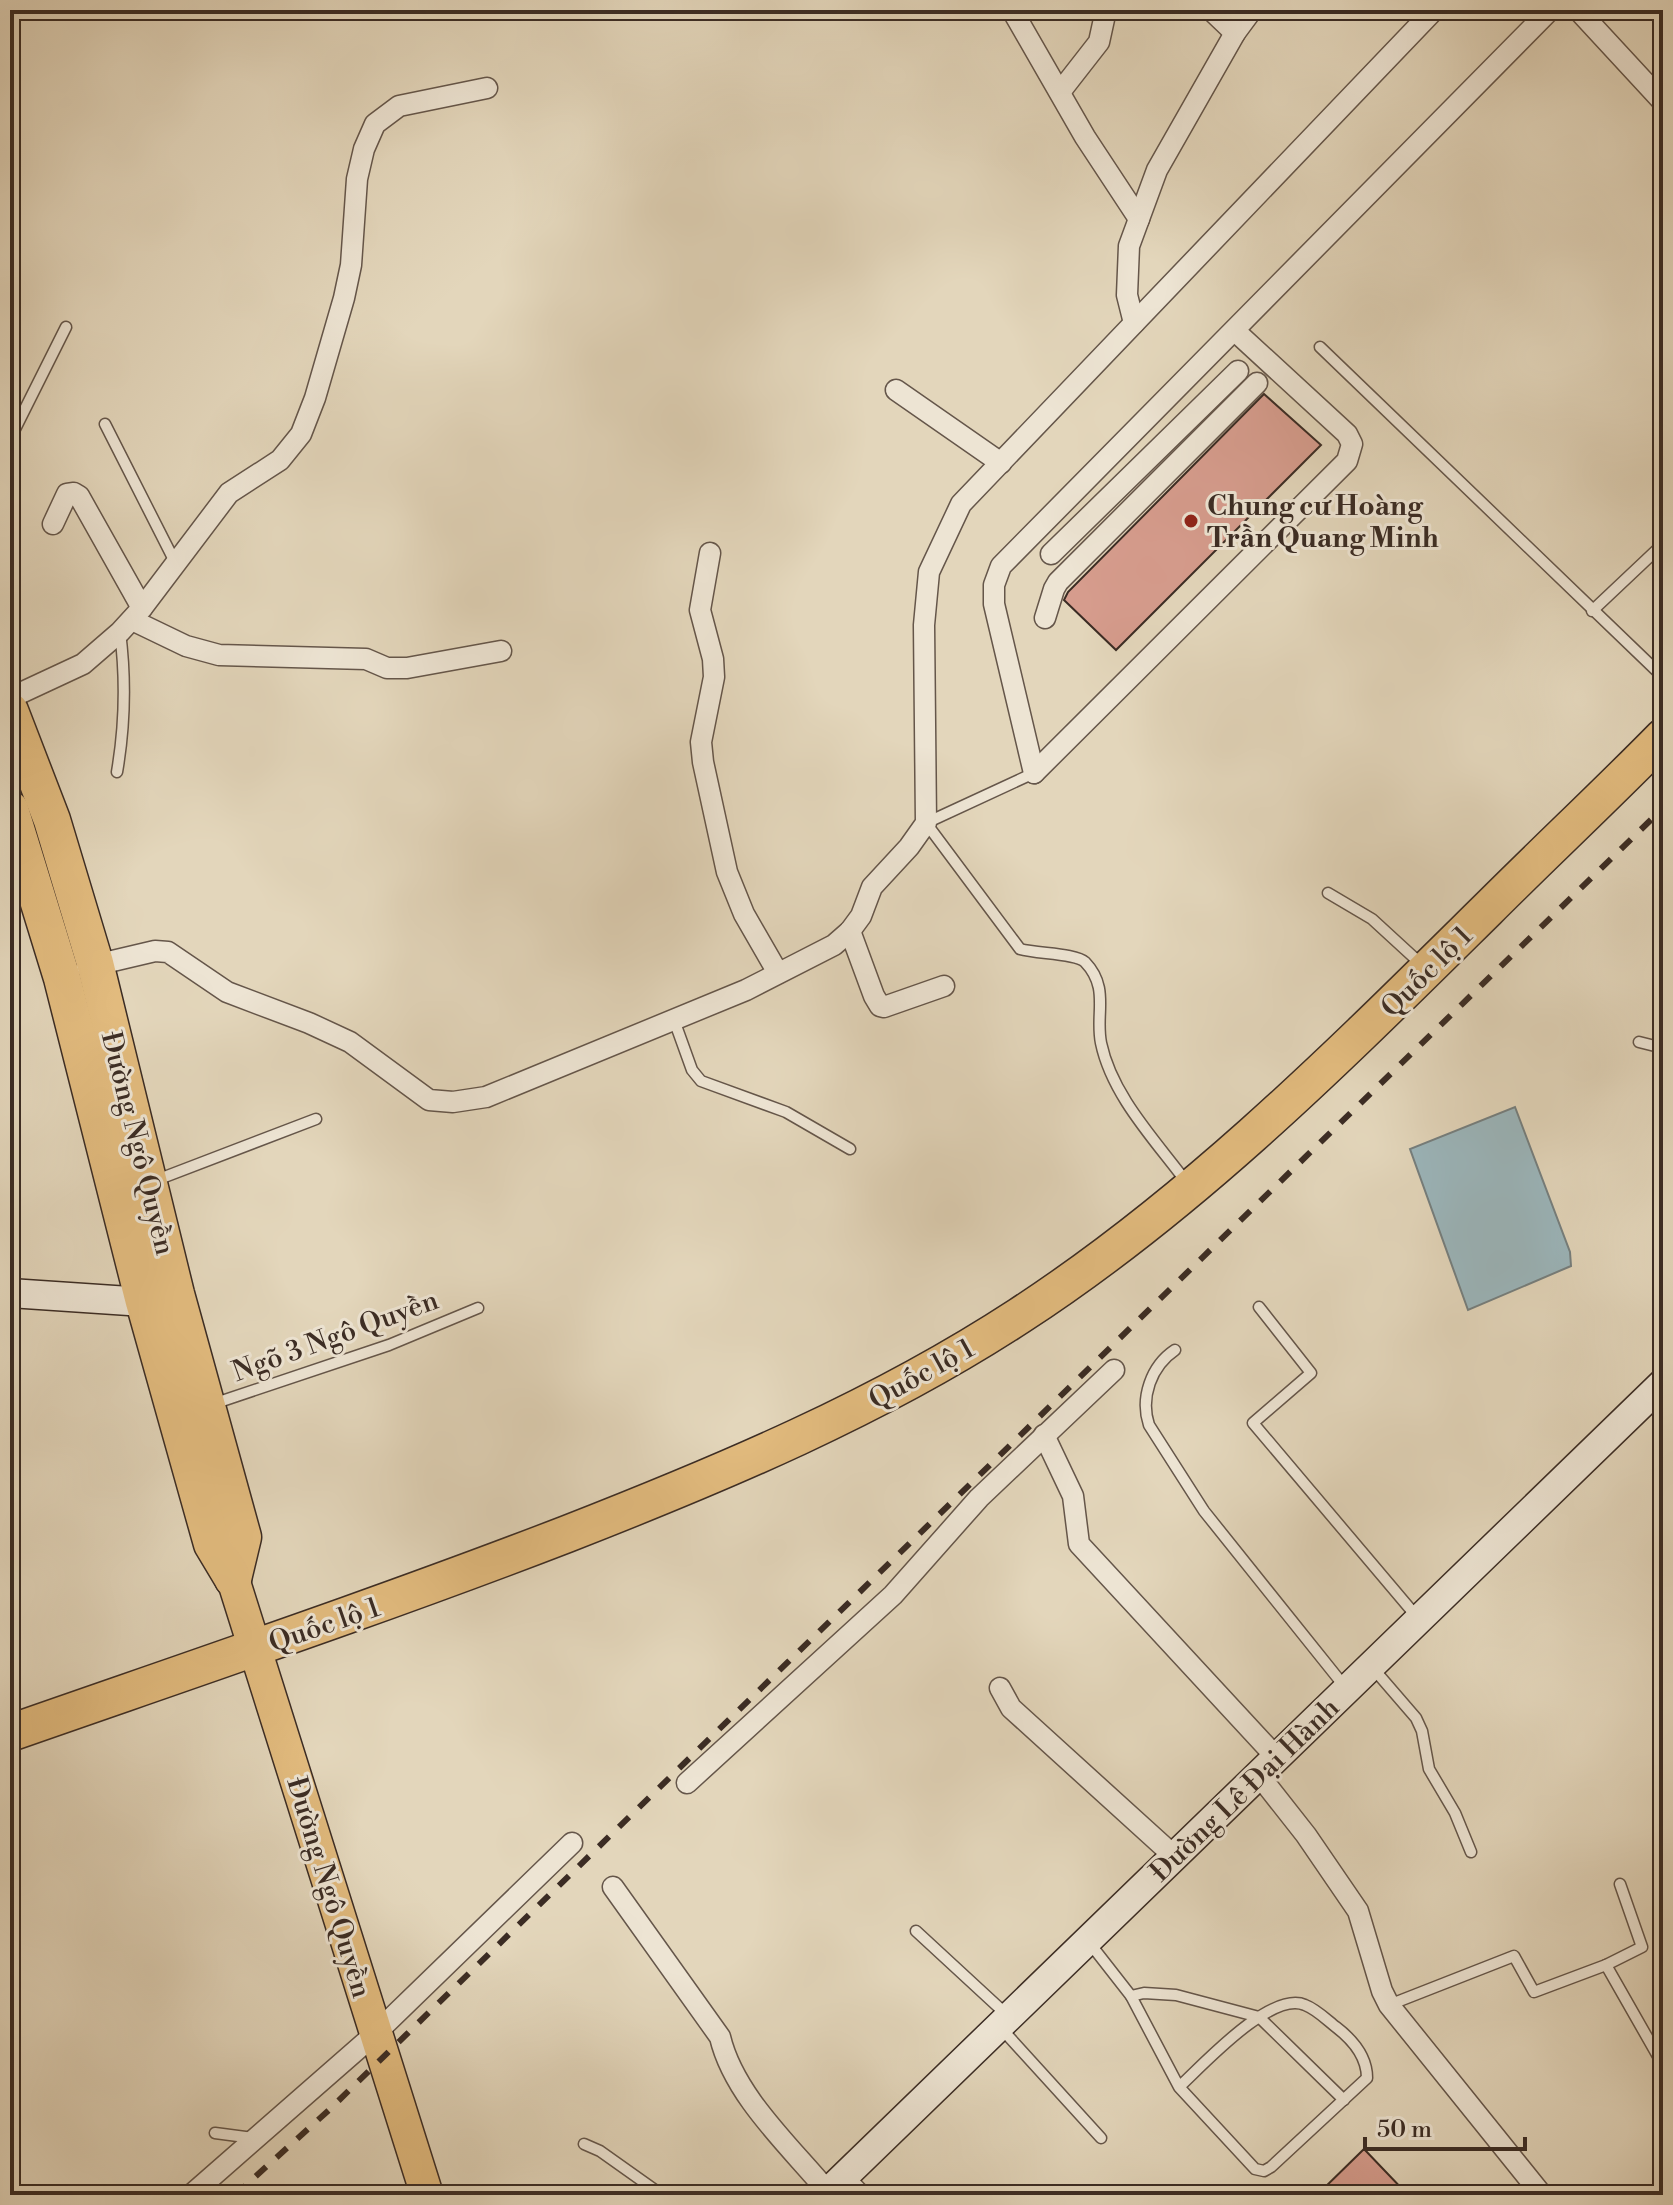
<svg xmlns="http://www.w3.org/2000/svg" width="1673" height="2205" font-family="'Libre Bodoni',serif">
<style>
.water{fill:#9bb6bc;stroke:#757f7f;stroke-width:2}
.building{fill:#d69c8d;stroke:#3b2c24;stroke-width:2}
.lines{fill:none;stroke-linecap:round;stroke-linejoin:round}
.lane-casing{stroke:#65564a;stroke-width:13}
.street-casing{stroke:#65564a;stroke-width:23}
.secondary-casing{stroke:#3b2c24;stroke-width:31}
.primary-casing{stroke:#3b2c24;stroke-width:35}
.highway-casing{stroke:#3b2c24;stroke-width:39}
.lane{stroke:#ede4d3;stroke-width:10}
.street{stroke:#ede4d3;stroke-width:20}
.secondary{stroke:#ede4d3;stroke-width:28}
.primary{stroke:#e2bb7e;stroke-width:32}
.highway{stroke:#e2bb7e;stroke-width:36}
.rail{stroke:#3b2c24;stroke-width:6;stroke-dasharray:14 14;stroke-linecap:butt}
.poi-dot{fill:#8f2418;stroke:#ede4d3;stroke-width:3}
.labels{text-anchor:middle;stroke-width:6;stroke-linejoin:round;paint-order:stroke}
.poi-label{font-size:28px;font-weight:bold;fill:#3b2c24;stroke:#ede4d3;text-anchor:start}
.street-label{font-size:28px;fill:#3b2c24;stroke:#ede4d3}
</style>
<rect width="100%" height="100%" fill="#e3d6bb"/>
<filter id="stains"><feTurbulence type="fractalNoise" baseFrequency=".0025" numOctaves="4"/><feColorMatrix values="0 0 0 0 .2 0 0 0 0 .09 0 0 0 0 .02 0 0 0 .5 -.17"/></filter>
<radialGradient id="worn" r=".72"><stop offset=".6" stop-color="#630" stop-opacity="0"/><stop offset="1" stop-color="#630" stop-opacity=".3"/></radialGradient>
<path class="water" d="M1515,1107L1570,1252L1571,1266L1468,1310L1410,1149Z"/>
<g class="building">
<path d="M1264,394L1321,445L1116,650L1064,600L1068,592Z"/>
<path d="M1364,2149L1408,2195H1317Z"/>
</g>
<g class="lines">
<g class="lane-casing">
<g id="lane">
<path d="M1320,347L1663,677"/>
<path d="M105,424L176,564"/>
<path d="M10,439L66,327"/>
<path d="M1592,611L1663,544"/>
<path d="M117,772C125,725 126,679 120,632"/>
<path d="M1034,773L926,823L1020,949C1037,954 1075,953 1085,962C1110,988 1095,1014 1101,1043C1112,1096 1156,1141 1187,1183"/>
<path d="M1328,893L1372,919L1421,964"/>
<path d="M674,1020L692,1070L701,1081L786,1112L850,1149"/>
<path d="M1639,1042L1663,1048"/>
<path d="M154,1181L316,1119"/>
<path d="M1259,1307L1311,1373L1253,1423L1417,1617"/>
<path d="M1175,1350C1151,1366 1140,1398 1149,1425L1204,1511L1345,1687"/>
<path d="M213,1404L389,1345L478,1308"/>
<path d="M1372,1667L1416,1718L1422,1731L1429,1769L1455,1813L1471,1852"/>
<path d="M916,1931L1007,2015"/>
<path d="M1088,1941L1131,1996L1179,2087L1255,2169L1264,2171L1271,2167L1367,2078C1367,2056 1353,2040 1336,2027C1327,2020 1316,2009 1305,2005C1271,1990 1202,2066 1179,2087"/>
<path d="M1606,1965L1663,2065"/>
<path d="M1131,1996L1144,1993L1176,1995L1259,2017L1344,2100"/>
<path d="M1389,2005L1514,1956L1534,1992L1606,1965L1642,1947L1620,1884"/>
<path d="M1000,2027L1101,2138"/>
<path d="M215,2133L253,2138"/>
<path d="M584,2144L600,2151L662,2195"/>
<path d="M848,2175L867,2195"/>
</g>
</g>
<g class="street-casing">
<g id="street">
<path d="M1012,10L1085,137L1139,219"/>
<path d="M1211,10L1235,33"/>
<path d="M1578,10L1663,102"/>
<path d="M1060,92L1099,42L1106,10"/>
<path d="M1134,323L1127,295L1129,246L1157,170L1235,33L1252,10"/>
<path d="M896,390L1001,463"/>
<path d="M53,524L67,494L74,493L79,496L142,608"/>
<path d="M710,553L700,610L713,659L714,677L701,742L703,762L727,872L744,914L778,973"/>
<path d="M1051,554L1238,371"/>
<path d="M1045,618L1054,589L1058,582L1257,383"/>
<path d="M132,620L186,646L219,655L366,659L387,668H407L501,651"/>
<path d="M10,698L83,664L120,632L142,608L229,493L280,460L301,434L315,398L344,298L351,265L357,179L364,149L375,124L399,106L487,88"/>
<path d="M1034,773L994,604V585L1001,566L1550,10"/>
<path d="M1034,773L1347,461L1352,444L1347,434L1235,331"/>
<path d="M850,931L874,996L880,1006L884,1007L944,986"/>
<path d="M87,967L155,951L168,952L227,992L309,1023L350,1042L429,1100L453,1102L486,1097L746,990L834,945L850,931L861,916L872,887L909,847L926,823L924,625L929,572L961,504L1434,10"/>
<path d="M1044,1435L1073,1496L1079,1544L1276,1757"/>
<path d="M1000,1688L1011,1708L1174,1856"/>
<path d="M1258,1774L1306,1835L1358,1911L1382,1991L1389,2005L1542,2195"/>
<path d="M687,1783L893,1595L979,1498L1114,1370"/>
<path d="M613,1887L720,2037C734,2096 790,2146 828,2192"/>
<path d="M191,2195L376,2033L572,1843"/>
</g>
</g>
<g class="secondary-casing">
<g id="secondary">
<path d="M10,1293L144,1302"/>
<path d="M825,2195L1663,1383"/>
</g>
</g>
<g class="primary-casing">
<path id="primary" d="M233,1579L427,2195"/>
</g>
<g class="highway-casing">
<g id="highway">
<path d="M10,711L52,820L95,963L176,1294L243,1537L233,1579"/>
<path d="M10,809L62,978L144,1302L212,1544L233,1579"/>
<path d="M10,1733C196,1668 383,1605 567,1534C723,1473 878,1408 1019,1316C1193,1203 1340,1055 1487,910C1545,852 1605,796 1663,737"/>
</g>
</g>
<use href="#lane" class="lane"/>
<use href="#street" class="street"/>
<use href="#secondary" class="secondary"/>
<use href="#primary" class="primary"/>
<use href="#highway" class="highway"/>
<path class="rail" d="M235,2195L329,2110L1663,808"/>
</g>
<circle class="poi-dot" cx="1191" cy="521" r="8"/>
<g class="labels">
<g class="poi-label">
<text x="1207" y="515">Chung cư Hoàng<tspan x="1207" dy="32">Trần Quang Minh</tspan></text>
</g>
<g class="street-label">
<text transform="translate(1426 971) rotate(-45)" y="10">Quốc lộ 1</text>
<text transform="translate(139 1143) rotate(76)" y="10">Đường Ngô Quyền</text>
<text transform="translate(335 1335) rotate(-20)" y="10">Ngõ 3 Ngô Quyền</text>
<text transform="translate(921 1373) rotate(-29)" y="10">Quốc lộ 1</text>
<text transform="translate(324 1624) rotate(-19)" y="10">Quốc lộ 1</text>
<text transform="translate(1244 1789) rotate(-44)" y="10">Đường Lê Đại Hành</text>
<text transform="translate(330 1887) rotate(73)" y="10">Đường Ngô Quyền</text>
</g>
</g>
<rect width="1673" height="2205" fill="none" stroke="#e3d6bb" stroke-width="40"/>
<rect x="12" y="12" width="1649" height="2181" fill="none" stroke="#3b2c24" stroke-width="4"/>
<rect x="20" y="20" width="1633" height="2165" fill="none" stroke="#3b2c24" stroke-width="2"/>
<path d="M1365 2137v12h160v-12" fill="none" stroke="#3b2c24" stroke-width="4"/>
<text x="1377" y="2137" font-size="24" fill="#3b2c24" stroke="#ede4d3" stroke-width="6" paint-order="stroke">50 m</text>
<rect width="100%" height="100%" filter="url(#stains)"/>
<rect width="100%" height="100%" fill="url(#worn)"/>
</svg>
